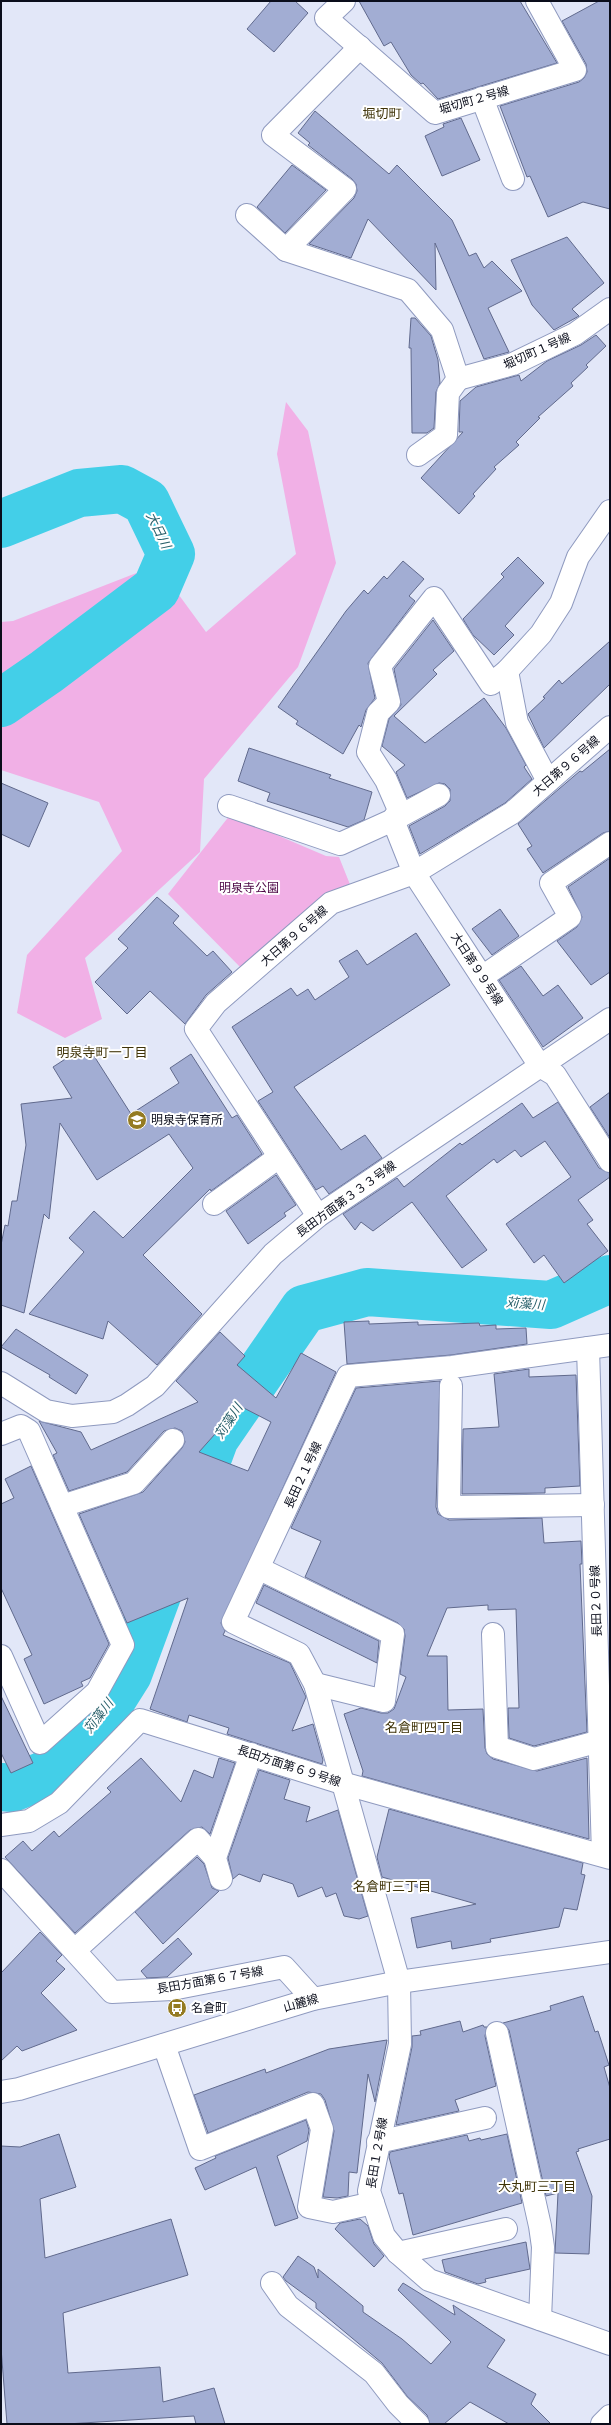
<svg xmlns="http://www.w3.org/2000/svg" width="611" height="2425" font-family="Raleway,'Noto Sans JP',sans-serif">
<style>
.green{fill:#f1b0e6}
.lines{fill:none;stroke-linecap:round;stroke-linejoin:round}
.river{stroke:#43cfe8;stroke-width:48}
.building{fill:#a2add3;stroke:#616a8d;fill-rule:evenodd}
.minor-casing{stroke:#8f9abf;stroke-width:24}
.major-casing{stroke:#8f9abf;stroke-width:24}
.minor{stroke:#fff;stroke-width:22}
.major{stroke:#fff;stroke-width:22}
.labels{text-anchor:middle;stroke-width:4;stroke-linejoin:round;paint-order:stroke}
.street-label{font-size:12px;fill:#0a0d1b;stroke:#fff}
.park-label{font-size:12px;fill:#4b0644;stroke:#fff}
.poi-label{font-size:12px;fill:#0a0d1b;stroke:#fff;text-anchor:start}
.neighbourhood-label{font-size:13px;fill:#3f3308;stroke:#fff}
.water-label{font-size:13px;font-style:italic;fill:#29606b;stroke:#fff}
</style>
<rect width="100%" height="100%" fill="#e2e7f8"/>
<g class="green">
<path d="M286,402L308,431L336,563L298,667L204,779L200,852L85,958L102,1019L65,1038L17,1013L27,955L122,851L99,802L1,770V622L13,621L157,565L206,632L296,554L277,454Z"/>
<path d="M230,815L326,856L339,857L351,887L245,972L168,894Z"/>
</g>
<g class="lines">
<g class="river">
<path d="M1,524L79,493L122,489L146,502L171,554L156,589L46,672L1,703"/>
<path d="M1,1787L12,1788L47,1774L99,1720L128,1674L215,1438L304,1309L367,1292L551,1305L610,1279"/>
</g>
</g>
<g class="building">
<path d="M271,1H295L308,13L274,52L247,29Z"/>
<path d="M359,1H520L557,63L438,99L423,83L421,84L411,75L391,42L384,46Z"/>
<path d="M599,1H610V209L583,202L548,217L530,176L527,177L500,106L579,82L584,78L587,72L586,64L562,21Z"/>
<path d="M315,111L389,174L397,165L452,220L469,256L476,253L484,268L492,261L522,291L488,308L509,352L484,359L435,243L436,290L368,219L351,258L309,244L354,198L357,191L356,184L352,179L308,145L310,143L298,133Z"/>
<path d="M461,118L480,160L442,176L425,136L444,127L443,124Z"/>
<path d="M292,165L326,190L285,233L257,207Z"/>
<path d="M567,237L604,283L572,309L579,316L554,330L532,305L511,260Z"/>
<path d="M411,318H415L431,336L438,360L440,383L436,392L434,428L427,433H412L411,348H409Z"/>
<path d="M596,335L606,346L586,365L588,367L571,383L573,386L538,417L540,418L516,442L519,445L494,467L496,469L473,494L475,496L459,514L421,478L463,432H459L460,401L476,387L519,375L521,381L547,361L581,345Z"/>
<path d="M518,557L544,583L505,626L514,635L494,655L473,635L463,619L504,577L501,574Z"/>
<path d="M403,561L424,579L409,596L415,601L368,663L375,698L366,710L361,727L359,725L343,754L296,724L298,721L278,707L346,611L364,590L368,594L384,576L387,579Z"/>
<path d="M433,620L454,651L433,670L437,674L394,716L425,743L484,698L506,728L526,765L524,767L532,779L505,803L420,854L409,826L445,806L450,801V789L445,784L439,783L407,798L396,772L405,765L382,746L389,719L401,705L394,669Z"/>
<path d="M610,641V684L544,748L528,714L545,698L543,697L559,680L562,684Z"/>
<path d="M249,748L331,775L329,778L372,792L364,820L348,827L267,801L270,793L238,781Z"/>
<path d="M610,749V831L603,833L543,873L527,849L532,846L518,824L580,771L582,772Z"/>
<path d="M1,783L48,803L29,847L1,834Z"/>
<path d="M610,858V972L591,985L557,941L577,927L582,917L568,887Z"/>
<path d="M157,897L179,916L173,923L207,956L213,951L232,972L206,995L185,1024L150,991L127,1014L95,982L128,948L118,939Z"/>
<path d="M500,909L519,936L492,955L472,929Z"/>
<path d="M416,933L450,985L294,1087L341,1150L365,1135L382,1158L329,1194L323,1186L316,1190L258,1101L273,1092L232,1027L291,988L297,996L308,989L315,1000L349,977L339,961L357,950L367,965Z"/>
<path d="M521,966L543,996L558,985L583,1018L543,1047L499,980Z"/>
<path d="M87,1045L131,1114L179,1083L170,1068L191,1054L232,1118L237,1115L262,1154L211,1191L210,1189L143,1255L202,1314L157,1365L108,1321L103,1339L29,1314L84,1252L69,1238L94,1211L123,1238L193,1168L169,1134L97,1180L60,1123L49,1219L44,1214L24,1313L1,1305V1245L5,1225L8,1226L12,1201H17L26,1145L21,1104L72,1098L53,1067Z"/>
<path d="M610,1092V1138L590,1107Z"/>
<path d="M558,1102L599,1168L610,1173V1177L578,1200L593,1220L587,1224L608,1251L564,1283L544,1255L534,1263L506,1224L571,1177L545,1141L521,1157L515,1150L497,1163L494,1159L446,1196L487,1250L462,1268L412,1202L373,1231L361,1222L355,1230L343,1214L397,1178L404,1187L460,1143L462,1145L522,1103L533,1118Z"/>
<path d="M276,1175L296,1205L284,1213L286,1216L248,1244L226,1211Z"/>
<path d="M369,1321V1324L418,1322V1325L479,1323L480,1326L496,1325V1329L526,1328L527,1344L451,1355L347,1364L344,1322Z"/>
<path d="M16,1329L88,1375L76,1394L49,1377L50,1375L1,1347Z"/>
<path d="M220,1332L245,1356L237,1365L276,1398L301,1353L336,1372L221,1623L225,1631L223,1635L290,1663L306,1697L292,1731L313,1724L323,1760L322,1764L227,1734L229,1728L189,1715L187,1722L150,1709L188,1598L127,1623L79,1514L143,1492L182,1448L185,1442L182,1431L175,1428L164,1431L127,1472L69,1491L53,1455L57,1453L39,1421L81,1432L91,1450L198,1402L176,1381ZM240,1406L271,1422L248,1471L199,1452Z"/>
<path d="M529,1369V1377L576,1375L580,1486L545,1488V1493L462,1494L463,1429L499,1427L494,1374Z"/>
<path d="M440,1381L436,1507L438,1514L449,1520L542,1518L544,1543L581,1541L582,1564H580L587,1732L534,1746L509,1738L508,1708H519L516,1609L488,1610V1605L447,1608L427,1656H447L448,1710L483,1709L485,1748L487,1754L493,1759L537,1771L587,1758L589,1839L362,1776L363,1771L344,1714L361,1708L381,1713H388L394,1709L406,1677L400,1674L405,1636L404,1629L398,1623L305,1577L321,1541L291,1528L356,1388Z"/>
<path d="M31,1466L109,1644L90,1678L81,1682L83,1686L44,1704L24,1659L32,1655L1,1588V1504L14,1498L5,1479Z"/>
<path d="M264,1585L379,1641L377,1663L256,1603Z"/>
<path d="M1,1696L33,1763L11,1773L1,1753Z"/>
<path d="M141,1758L181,1802L194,1770L213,1778L219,1758L235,1763L210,1834L202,1827L190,1830L75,1933L5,1857L23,1841L32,1851L54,1831L59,1837L111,1792L107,1788Z"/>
<path d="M259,1770L290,1780L284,1799L310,1807L306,1822L338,1810L368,1916L359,1919L344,1916L336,1893L326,1897L322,1887L298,1897L293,1884L263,1874L260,1882L239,1874L233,1879L228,1858Z"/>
<path d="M389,1809L583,1863L581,1874L585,1875L577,1910L564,1908L559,1927L490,1939L491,1942L452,1949L451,1941L417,1948L411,1918L476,1904L382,1877L377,1857Z"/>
<path d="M197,1857L204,1864L212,1888L219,1891L163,1944L135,1912Z"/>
<path d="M40,1932L62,1955L56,1961L65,1969L41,1993L77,2030L22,2051L17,2046L1,2061V1973Z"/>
<path d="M178,1938L192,1954L167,1977L147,1978L141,1971Z"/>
<path d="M583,1996L595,2032L598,2031L609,2065L604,2067L610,2088V2139L578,2149L579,2151L576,2152L592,2196L589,2254L555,2253L558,2193L546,2196L509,2030L503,2023L551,2010L550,2006Z"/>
<path d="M460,2021L463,2032L483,2025L484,2027H487L485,2036L496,2086L455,2100L459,2111L396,2125L412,2047V2036L421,2035L420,2031Z"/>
<path d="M387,2040L375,2102L368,2074L357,2173L349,2172L348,2196L337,2198L323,2197L334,2131L325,2100L321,2094L308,2092L208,2133L194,2095L265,2069L266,2073L329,2049Z"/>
<path d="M306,2120L309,2130L307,2141L277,2156L298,2218L275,2226L256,2167L205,2190L195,2168L216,2158L215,2156Z"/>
<path d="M59,2134L76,2187L40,2199L45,2258L171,2219L188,2275L63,2313L68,2373L160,2367L163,2402L214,2388L225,2424H196L194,2416L67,2424H7L1,2348V2146L20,2147Z"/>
<path d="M507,2134L522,2203L413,2235L403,2193L399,2194L389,2157L390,2152L467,2135L469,2141L480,2138L481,2140Z"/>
<path d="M360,2219L368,2226L374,2244L384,2256L374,2267L335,2229L340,2223Z"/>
<path d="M526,2242L530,2269L485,2279L486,2282L478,2284L445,2272L442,2260Z"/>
<path d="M298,2256L314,2267L318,2278V2269L363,2306V2312L402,2339L431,2364L451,2342L398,2290L403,2283L455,2315L453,2305L505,2340L487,2367L536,2394L531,2404L551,2424H509L470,2402L444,2424H430L427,2415L407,2396L382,2363L316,2308V2303L286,2281L283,2277Z"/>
</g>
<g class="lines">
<g class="minor-casing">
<g id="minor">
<path d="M344,1L326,18L435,113L575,70L537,1"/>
<path d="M482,98L513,179"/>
<path d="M247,215L286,250L408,290L442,330L458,379"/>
<path d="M286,250L345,189L273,135L360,47"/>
<path d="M458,379L513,364L575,334L610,309"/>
<path d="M418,455L446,435L448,393L458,379"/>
<path d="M610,511L578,557L561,603L541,634L507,671L491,684L434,598L380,666L389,702L378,713L368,752L386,780L399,810L393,820L414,873L540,1066L555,1075L610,1161"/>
<path d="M507,671L517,723L548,781"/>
<path d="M229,806L340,844L393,820L439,795"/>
<path d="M482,977L570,917L551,883L610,843"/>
<path d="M214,1204L279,1157"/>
<path d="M318,1216L196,1029L216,1003L331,903L414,873L512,813L610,727"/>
<path d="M610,1345L452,1367L348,1376L233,1622L299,1654L315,1684L399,1982L400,2044L369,2191L384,2236L398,2253L429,2280L610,2344"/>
<path d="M588,1348L603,1855"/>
<path d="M1,1383L46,1411L72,1416L113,1412L127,1405L155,1386L273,1254L318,1216L610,1019"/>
<path d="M451,1386L449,1507L593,1505"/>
<path d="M1,1434L21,1426L29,1431L123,1645L97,1692L40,1743L1,1656"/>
<path d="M62,1506L134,1483L173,1440"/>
<path d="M260,1569L393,1634L384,1701L315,1684"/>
<path d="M493,1634L497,1747L534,1759L600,1741"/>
<path d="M1,1825L29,1821L59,1803L140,1720L342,1783L610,1858"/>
<path d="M1,1870L112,1992L172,1989L284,1967L313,1999"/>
<path d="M221,1879L215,1858L251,1754"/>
<path d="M75,1950L198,1839L215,1858"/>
<path d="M497,2033L540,2226L543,2247L540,2319"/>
<path d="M164,2045L200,2149L313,2104L322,2129L309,2207L333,2212L373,2203"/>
<path d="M378,2142L485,2118"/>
<path d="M398,2253L506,2229"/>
<path d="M272,2283L288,2306L374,2373L398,2404L418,2424"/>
<path d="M602,2424L610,2416"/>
</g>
</g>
<g class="major-casing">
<path id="major" d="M1,2092L19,2089L313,1999L399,1982L610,1952"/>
</g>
<use href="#minor" class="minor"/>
<use href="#major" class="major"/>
</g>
<defs>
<g id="school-disc" transform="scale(1)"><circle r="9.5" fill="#947b22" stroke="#fff"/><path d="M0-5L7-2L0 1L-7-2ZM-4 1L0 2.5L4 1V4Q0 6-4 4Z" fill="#fff"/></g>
<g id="bus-disc" transform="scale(1)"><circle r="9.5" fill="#947b22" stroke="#fff"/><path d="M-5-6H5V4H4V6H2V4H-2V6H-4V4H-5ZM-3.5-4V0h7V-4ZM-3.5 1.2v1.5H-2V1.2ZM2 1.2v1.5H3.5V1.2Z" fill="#fff"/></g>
</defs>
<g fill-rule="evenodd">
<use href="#school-disc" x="137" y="1120"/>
<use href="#bus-disc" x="177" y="2008"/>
</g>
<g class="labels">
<g class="street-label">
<text transform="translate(474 100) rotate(-16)" y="4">堀切町２号線</text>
<text transform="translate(537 351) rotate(-24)" y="4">堀切町１号線</text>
<text transform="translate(566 766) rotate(-41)" y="4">大日第９６号線</text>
<text transform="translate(294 936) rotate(-41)" y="4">大日第９６号線</text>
<text transform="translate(477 969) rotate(57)" y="4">大日第９９号線</text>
<text transform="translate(346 1199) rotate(-36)" y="4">長田方面第３３３号線</text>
<text transform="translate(303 1475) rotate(-65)" y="4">長田２１号線</text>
<text transform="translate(596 1601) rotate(-92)" y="4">長田２０号線</text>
<text transform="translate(289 1766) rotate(18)" y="4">長田方面第６９号線</text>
<text transform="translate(210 1980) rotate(-10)" y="4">長田方面第６７号線</text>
<text transform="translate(301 2003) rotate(-16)" y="4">山麓線</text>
<text transform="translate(377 2153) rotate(-80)" y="4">長田１２号線</text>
</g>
<g class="park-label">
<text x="249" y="892">明泉寺公園</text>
</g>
<g class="poi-label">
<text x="151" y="1124">明泉寺保育所</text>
<text x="191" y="2012">名倉町</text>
</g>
<g class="neighbourhood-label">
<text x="382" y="118">堀切町</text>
<text x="102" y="1057">明泉寺町一丁目</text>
<text x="424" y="1732">名倉町四丁目</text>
<text x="392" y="1891">名倉町三丁目</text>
<text x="537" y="2191">大丸町三丁目</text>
</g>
<g class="water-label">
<text transform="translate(159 530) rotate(64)" y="5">大日川</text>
<text transform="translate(525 1303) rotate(4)" y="5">苅藻川</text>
<text transform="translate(228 1421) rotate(-57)" y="5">苅藻川</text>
<text transform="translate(98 1716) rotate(-53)" y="5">苅藻川</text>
</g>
</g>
<rect width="611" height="2425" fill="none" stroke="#0a0d1b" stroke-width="4"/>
</svg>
